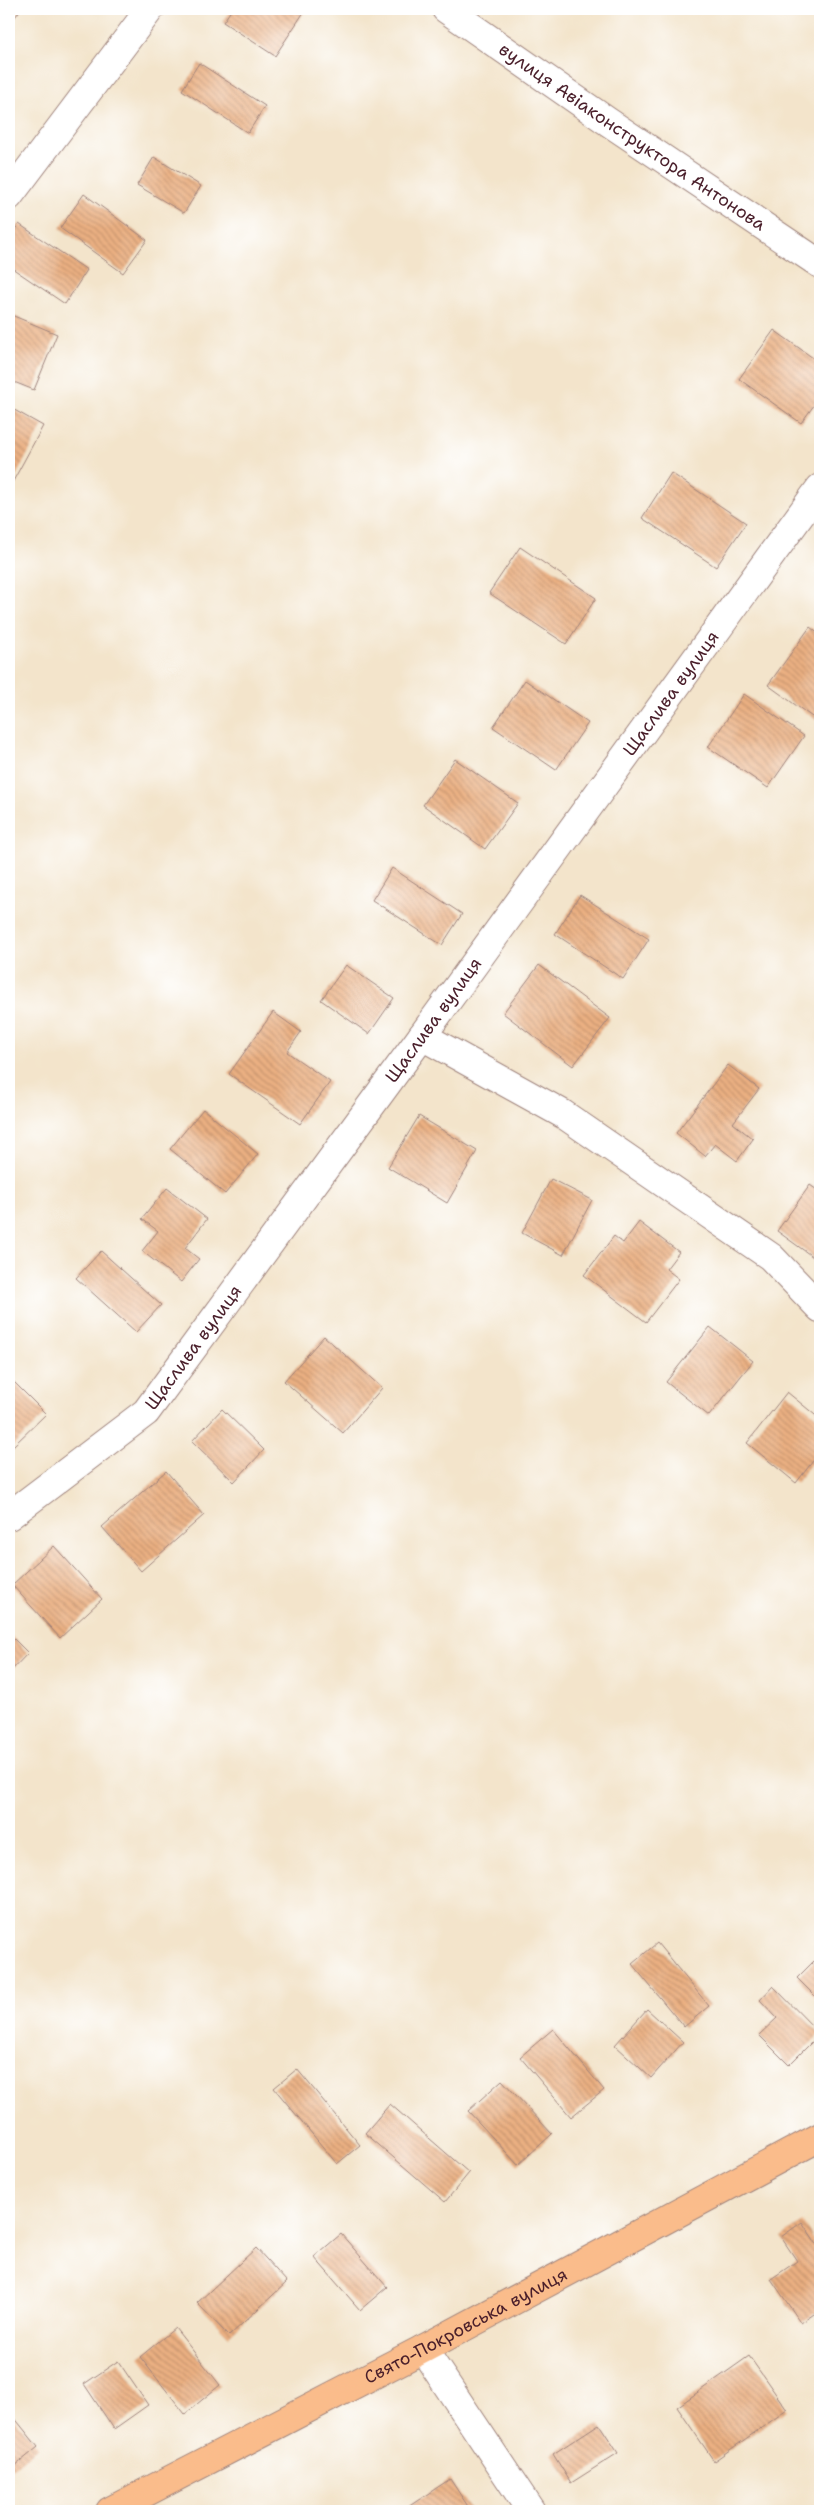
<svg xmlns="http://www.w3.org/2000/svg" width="829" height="2520" font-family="'Shantell Sans',sans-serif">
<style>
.building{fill:url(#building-back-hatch)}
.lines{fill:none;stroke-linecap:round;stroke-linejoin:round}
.minor-casing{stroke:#9e827b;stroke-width:30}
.major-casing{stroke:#9e827b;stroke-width:30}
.minor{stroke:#fff;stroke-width:28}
.major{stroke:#fabc8b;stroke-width:28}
.labels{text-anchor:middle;stroke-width:4.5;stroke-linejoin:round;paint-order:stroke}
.street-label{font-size:18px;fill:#4a1f2b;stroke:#fff}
</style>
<defs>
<pattern id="building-back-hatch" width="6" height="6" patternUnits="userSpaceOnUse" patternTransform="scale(1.25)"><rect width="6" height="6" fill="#ebb082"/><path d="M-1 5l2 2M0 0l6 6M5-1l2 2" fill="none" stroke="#c08f6b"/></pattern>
</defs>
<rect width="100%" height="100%" fill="#fff"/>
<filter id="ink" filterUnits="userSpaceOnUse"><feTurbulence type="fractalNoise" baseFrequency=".02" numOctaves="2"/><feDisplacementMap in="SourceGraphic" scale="10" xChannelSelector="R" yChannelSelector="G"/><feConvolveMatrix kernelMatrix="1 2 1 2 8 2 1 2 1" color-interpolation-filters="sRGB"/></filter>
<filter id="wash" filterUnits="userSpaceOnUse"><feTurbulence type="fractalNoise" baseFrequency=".0096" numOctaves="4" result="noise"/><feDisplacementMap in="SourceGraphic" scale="20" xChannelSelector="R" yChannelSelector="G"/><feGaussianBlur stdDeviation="1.12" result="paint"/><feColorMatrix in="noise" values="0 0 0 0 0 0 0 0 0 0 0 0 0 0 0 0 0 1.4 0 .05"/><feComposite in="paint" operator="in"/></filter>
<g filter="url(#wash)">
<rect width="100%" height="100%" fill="#f3e4cb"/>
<g id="blocks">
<g class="building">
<path d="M9,9H21L9,25Z"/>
<path d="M232,9H306L275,56L223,22Z"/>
<path d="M199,63L265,106L248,133L182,90Z"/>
<path d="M154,157L201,186L184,213L137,185Z"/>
<path d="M84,194L147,240L123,273L60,228Z"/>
<path d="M19,224L87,270L65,304L9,266V238Z"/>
<path d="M9,314L57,334L34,390L9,380Z"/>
<path d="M774,330L820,363V397L801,423L739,379Z"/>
<path d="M9,407L43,426L11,485L9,483Z"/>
<path d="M671,473L746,523L716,567L642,518Z"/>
<path d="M520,547L596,598L566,644L489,593Z"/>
<path d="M810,627L820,635L819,722L768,685Z"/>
<path d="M525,680L588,723L556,770L493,727Z"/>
<path d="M744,694L804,736L768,788L708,747Z"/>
<path d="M455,759L518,803L485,849L423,805Z"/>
<path d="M392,868L462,914L442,945L372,900Z"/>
<path d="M580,895L649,939L623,979L555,934Z"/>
<path d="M346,965L394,998L369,1034L321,1000Z"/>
<path d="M539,965L610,1018L573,1066L503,1013Z"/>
<path d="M273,1012L301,1032L287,1052L330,1082L300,1124L229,1074Z"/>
<path d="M728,1065L759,1089L733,1123L753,1139L737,1161L715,1144L705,1156L676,1133Z"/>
<path d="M203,1109L258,1154L225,1194L170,1149Z"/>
<path d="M419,1116L477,1151L447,1203L388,1167Z"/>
<path d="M551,1179L592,1200L563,1255L522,1233Z"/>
<path d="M810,1185L820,1192V1262L777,1231Z"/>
<path d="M167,1188L207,1219L185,1248L199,1259L181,1282L142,1251L158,1231L142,1219Z"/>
<path d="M639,1222L679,1252L666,1269L679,1279L646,1322L584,1275L614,1236L623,1243Z"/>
<path d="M101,1251L161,1305L136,1332L76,1278Z"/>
<path d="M710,1327L753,1361L709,1416L666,1382Z"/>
<path d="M324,1336L382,1388L343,1433L284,1381Z"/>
<path d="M9,1377L46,1414L13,1446L9,1442Z"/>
<path d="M787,1392L820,1419V1452L796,1483L747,1443Z"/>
<path d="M222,1409L264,1450L234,1482L192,1441Z"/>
<path d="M166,1471L204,1515L141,1571L102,1527Z"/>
<path d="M54,1546L102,1599L60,1638L12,1585Z"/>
<path d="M9,1634L28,1653L9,1673Z"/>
<path d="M657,1943L709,2006L684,2027L632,1964Z"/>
<path d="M820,1955V2001L797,1978Z"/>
<path d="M773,1986L820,2034L789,2065L759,2035L777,2018L760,2000Z"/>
<path d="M647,2009L683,2042L651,2078L615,2045Z"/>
<path d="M553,2029L604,2090L571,2117L520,2057Z"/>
<path d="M297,2069L360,2145L337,2164L274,2088Z"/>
<path d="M502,2080L552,2134L518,2165L468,2111Z"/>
<path d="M390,2104L469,2173L445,2202L365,2133Z"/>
<path d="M802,2222L820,2249V2310L801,2323L771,2279L797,2261L781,2237Z"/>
<path d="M341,2234L387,2287L360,2310L314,2257Z"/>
<path d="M256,2248L287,2282L229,2336L197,2303Z"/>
<path d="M175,2328L220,2385L185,2414L140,2357Z"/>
<path d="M749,2356L787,2410L714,2461L677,2407Z"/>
<path d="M118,2361L148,2405L114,2429L84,2384Z"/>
<path d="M9,2411L38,2447L9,2471Z"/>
<path d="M599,2424L618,2453L571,2483L553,2454Z"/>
<path d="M450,2479L471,2511H402Z"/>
</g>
</g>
</g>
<g filter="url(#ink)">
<use href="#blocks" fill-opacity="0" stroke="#9e827b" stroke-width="1"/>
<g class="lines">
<g class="minor-casing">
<g id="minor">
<path id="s1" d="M446,9L607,121L820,264"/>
<path d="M9,196L150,9"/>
<path d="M422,1036L563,1114L771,1257L820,1308"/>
<path id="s2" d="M9,1516L146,1412L422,1036L820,488"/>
<path d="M423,2349L531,2511"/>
</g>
</g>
<g class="major-casing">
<g id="major">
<path id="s3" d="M110,2511L423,2349L820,2137"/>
</g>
</g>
<use href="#minor" class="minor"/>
<use href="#major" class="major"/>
</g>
</g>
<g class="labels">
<g class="street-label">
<text dy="6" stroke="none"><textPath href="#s1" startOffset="226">вулиця Авіаконструктора Антонова</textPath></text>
<text dy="6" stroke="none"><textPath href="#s2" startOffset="1062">Щаслива вулиця</textPath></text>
<text dy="6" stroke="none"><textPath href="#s2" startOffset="658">Щаслива вулиця</textPath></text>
<text dy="6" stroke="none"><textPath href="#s2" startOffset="252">Щаслива вулиця</textPath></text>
<text dy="6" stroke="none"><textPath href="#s3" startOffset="401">Свято-Покровська вулиця</textPath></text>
</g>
</g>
<rect width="829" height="2520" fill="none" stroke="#fff" stroke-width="30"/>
</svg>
